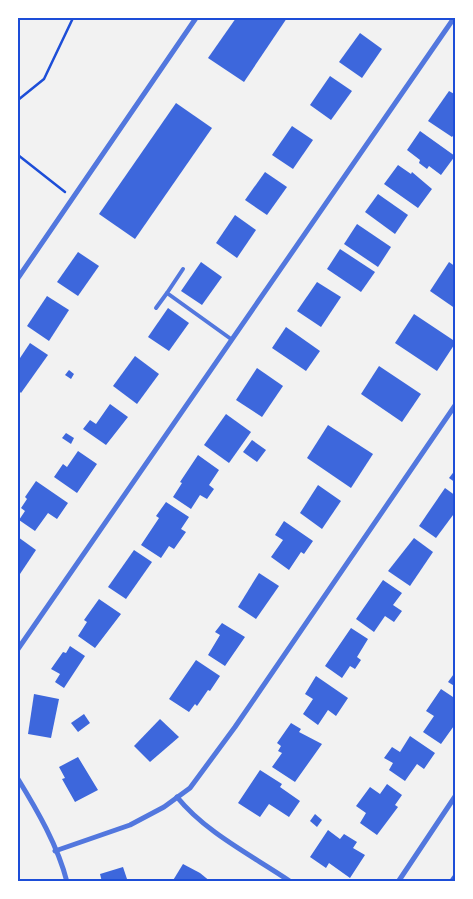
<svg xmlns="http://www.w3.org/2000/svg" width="473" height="899" font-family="'Roboto Condensed',sans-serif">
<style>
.building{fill:#3d67dc}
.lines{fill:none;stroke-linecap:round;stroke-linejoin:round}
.path{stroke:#1d4ed8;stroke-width:2.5}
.service{stroke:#5277de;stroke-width:4}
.minor{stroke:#5277de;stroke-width:5}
.neatline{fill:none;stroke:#1d4ed8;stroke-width:2}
</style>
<rect width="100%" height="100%" fill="#f2f2f2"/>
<g class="building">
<path d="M236,18H287L244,82L208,58Z"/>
<path d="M360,33L382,49L362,78L339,62Z"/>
<path d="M330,76L352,91L331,120L310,105Z"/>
<path d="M449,91L456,95V132L452,137L428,121Z"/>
<path d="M176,103L212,128L135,239L99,214Z"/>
<path d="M292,126L313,140L293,169L272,155Z"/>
<path d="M420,131L455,156L441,175L429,166L427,169L419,163L420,160L407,150Z"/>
<path d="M398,165L411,174L412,172L432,189L418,208L384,184Z"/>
<path d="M265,172L287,187L267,215L245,200Z"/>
<path d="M378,194L408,215L395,234L365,212Z"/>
<path d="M235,215L256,230L237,258L216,243Z"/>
<path d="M357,224L391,247L378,267L344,244Z"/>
<path d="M340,249L375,272L361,292L327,269Z"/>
<path d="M78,252L99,266L78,296L57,282Z"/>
<path d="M201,262L222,277L202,305L181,291Z"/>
<path d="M449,262L456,267V309L430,291Z"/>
<path d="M317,282L341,297L321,327L297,311Z"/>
<path d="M47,296L69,310L49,341L27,326Z"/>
<path d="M168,308L189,323L169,351L148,337Z"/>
<path d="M414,314L456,342L437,371L395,343Z"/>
<path d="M286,327L320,351L306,371L272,348Z"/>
<path d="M30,343L48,355L21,393L18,390V361Z"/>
<path d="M135,356L159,374L137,404L113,386Z"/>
<path d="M379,366L421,394L402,422L361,394Z"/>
<path d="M257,368L283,386L262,417L236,400Z"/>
<path d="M69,370L74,374L71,379L65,375Z"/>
<path d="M110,404L128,417L106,445L83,429L90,420L96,424Z"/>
<path d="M226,414L251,432L229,463L204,445Z"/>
<path d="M328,425L373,454L351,488L307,458Z"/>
<path d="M66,433L74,438L71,444L62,438Z"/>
<path d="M252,440L266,450L257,462L243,452Z"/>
<path d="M78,451L97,464L77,493L54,477L63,464L67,467Z"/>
<path d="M198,455L219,470L209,485L214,489L207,499L200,495L191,509L173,497L182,483L180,482Z"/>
<path d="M456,469V483L449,478Z"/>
<path d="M36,481L68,503L57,519L48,513L35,531L19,520L25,511L21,508L27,499L25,497Z"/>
<path d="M318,485L341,501L322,529L300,513Z"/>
<path d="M445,488L456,496V511L436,538L419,526Z"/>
<path d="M166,502L189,517L181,529L186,532L174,549L169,546L161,558L141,545L159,518L156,516Z"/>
<path d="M284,521L313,541L304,554L301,552L289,570L271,557L283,540L275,535Z"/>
<path d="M18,537L36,550L18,577Z"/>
<path d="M414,538L433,552L410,586L388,571Z"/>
<path d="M134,550L152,562L126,599L108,587Z"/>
<path d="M259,573L279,586L256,619L238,607Z"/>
<path d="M383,580L402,593L393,605L402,611L394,622L385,616L374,632L356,619Z"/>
<path d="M99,599L121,614L95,648L78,636L87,622L84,620Z"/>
<path d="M222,623L245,637L225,666L208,655L220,635L215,632Z"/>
<path d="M351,628L368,639L357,657L361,660L355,669L350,666L342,678L325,666Z"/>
<path d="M70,646L85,656L64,688L55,682L60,674L51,669L63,652L66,653Z"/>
<path d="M196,660L220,676L210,691L208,690L197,706L195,704L189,712L169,699Z"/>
<path d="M456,671V687L448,682Z"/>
<path d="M316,676L348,698L336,716L328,710L318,725L303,714L313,699L305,694Z"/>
<path d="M441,689L456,699V723L441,744L423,732L434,716L426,711Z"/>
<path d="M34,694L59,699L51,738L28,734Z"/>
<path d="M84,714L90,723L78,732L71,723Z"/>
<path d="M160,719L179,737L150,762L134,746Z"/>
<path d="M291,723L301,729L299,732L322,744L295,782L272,767L282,753L278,751L281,746L277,743Z"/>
<path d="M410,736L435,753L424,769L417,764L405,781L389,770L393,763L384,758L392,747L400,752Z"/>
<path d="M78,757L98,790L75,802L62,779L65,778L59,767Z"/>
<path d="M260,770L282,784L280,787L300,801L289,817L269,804L260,817L238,803Z"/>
<path d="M387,784L402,795L395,805L398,807L377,835L360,823L366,813L356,806L370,787L380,794Z"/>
<path d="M315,814L322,820L317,827L310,821Z"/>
<path d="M328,830L340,839L344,834L357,842L353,848L365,855L350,878L329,863L326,868L310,857Z"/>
<path d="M183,864L200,873L211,882H172Z"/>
<path d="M123,867L128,882H102L100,874Z"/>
<path d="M456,871V882H448Z"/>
</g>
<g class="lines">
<g class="path">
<path d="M18,100L44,79L73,18"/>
<path d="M18,155L65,192"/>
</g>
<g class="service">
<path d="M183,269L167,293L231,339"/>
<path d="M156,308L167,293"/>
</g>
<g class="minor">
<path d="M18,278L196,18"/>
<path d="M18,649L454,18"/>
<path d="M18,779C37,810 58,846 67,882"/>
<path d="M177,797C206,833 253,856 291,882"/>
<path d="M55,851L130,825L164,807L190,788L235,727L456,404"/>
<path d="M398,882L456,795"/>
</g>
</g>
<rect width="473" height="899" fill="none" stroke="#ffffff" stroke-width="38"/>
<rect x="19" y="19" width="435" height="861" class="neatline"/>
</svg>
